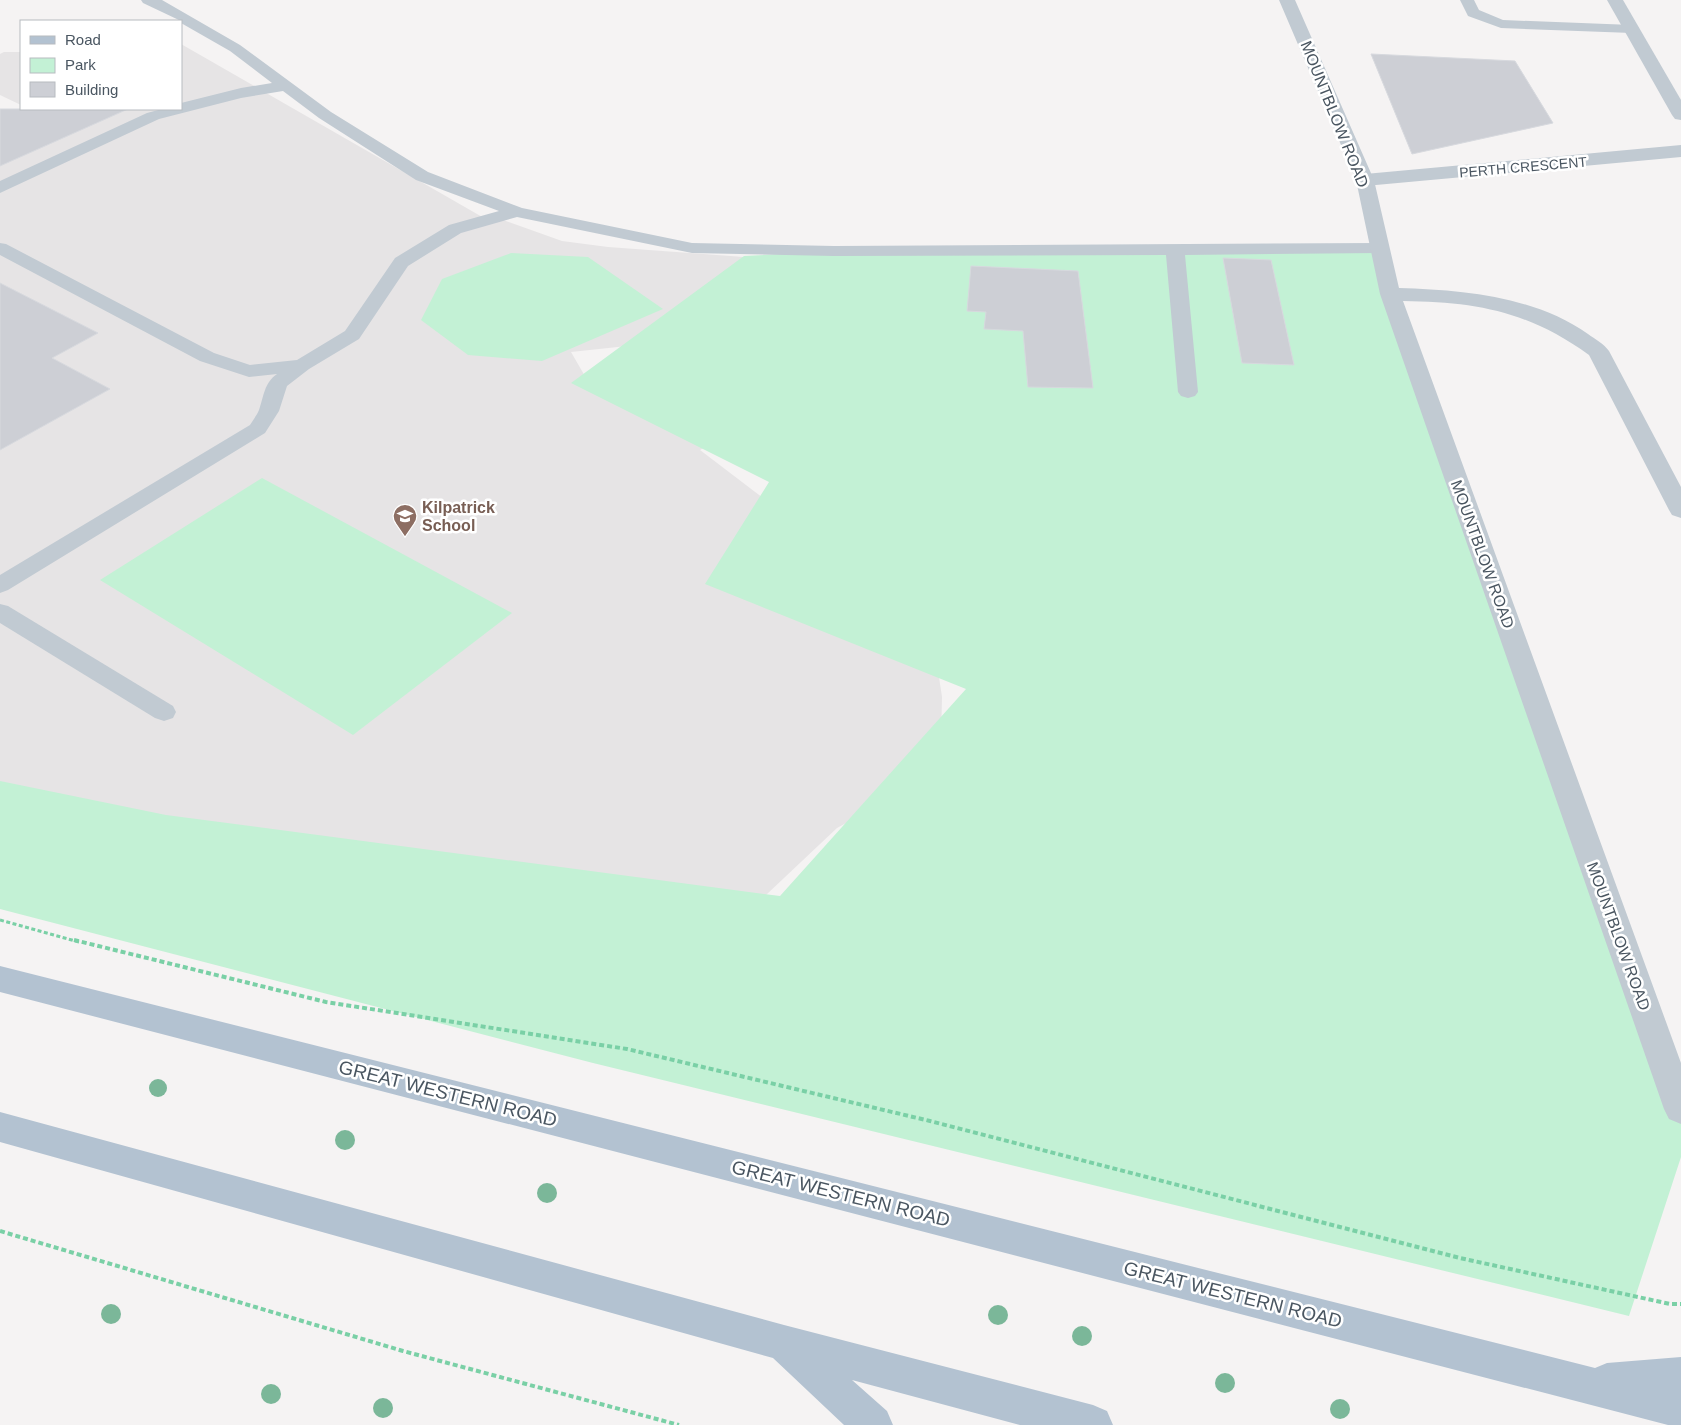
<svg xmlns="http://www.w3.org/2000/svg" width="1681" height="1425" font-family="Helvetica,sans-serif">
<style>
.education{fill:#e6e4e5}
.green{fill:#c3f1d5}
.building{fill:#cdcfd5;stroke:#d7d9de}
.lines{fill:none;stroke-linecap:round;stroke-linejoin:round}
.path-far1{stroke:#7ad0a6;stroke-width:3;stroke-dasharray:4 2.5;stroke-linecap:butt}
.path{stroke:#7ad0a6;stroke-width:4;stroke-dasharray:5 3;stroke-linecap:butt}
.service{fill:#c1cad2;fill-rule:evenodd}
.minor{fill:#c1cad2;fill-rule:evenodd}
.tertiary{fill:#c1cad2;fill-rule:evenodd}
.primary{fill:#b3c2d1;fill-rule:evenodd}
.tree{fill:#7bb799}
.labels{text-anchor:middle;stroke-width:5;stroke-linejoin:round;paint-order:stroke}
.far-street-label{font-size:14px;fill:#4a5661;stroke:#fff}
.street-label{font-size:16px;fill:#4a5661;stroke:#fff}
.education-label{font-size:16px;font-weight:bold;fill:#785e54;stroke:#fff;text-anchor:start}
.near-street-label{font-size:19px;fill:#4a5661;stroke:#fff}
</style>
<rect width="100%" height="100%" fill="#f5f3f3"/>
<g class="education">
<path d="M181,44L484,218L503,220L562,241L608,247L785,260L804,327L571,352L593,390L711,444L700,450L797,524L938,671L942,697L941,739L926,780L837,828L748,912L0,906V125L60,122L30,109H181Z"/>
<path d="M4,52H21V105L0,95V54Z"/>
</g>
<g class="green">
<path d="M1379,248L1681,1109V1157L1629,1316L593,1063L0,909V781L166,815L780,896L966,689L705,584L769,482L571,383L744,256L834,251Z"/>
<path d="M511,253L588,257L663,309L542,361L468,355L421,320L442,279Z"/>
<path d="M262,478L512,613L353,735L100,580Z"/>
</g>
<g class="building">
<path d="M1371,54L1515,61L1553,123L1412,154Z"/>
<path d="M0,109H128L0,166Z"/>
<path d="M1223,258L1271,260L1294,365L1242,363Z"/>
<path d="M971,266L1078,271L1093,388L1028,387L1023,331L984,329L986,312L967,311Z"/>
<path d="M0,283L98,333L52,358L110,389L0,450Z"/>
</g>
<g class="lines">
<path class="path-far1" d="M0,920L79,942"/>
<g class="path">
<path d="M74,940L326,1002L627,1049L930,1121L1460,1258L1670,1304H1681"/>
<path d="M0,1231L403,1351L679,1425"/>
</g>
<g class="service">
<path d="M141,0H162L240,45L331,112L428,172L522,208L692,243L834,246L1379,243L1385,244L1388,248L1385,252L1379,253L1185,255L1198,392L1195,396L1188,398L1181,396L1178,392L1166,255L834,256L692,253L517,217L461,233L408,266L359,339L309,369L287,386L279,411L265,433L8,590L0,593V575L250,425C253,420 257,415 259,410C264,396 264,383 277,374L249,377L200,361L0,255V243L6,244L214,353L250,365L297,360L345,331L395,258L449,225L499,211L416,180L319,118L283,91L241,98L159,119L0,193V181L147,113L162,109H181V103L241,88L272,83L230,51L181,23V21L143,3Z"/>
<path d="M1460,0H1474L1479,10L1503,20L1632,25L1637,26L1639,29L1637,32L1632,33L1501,28L1468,16Z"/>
<path d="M0,604L8,606L173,706L176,712L173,718L164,721L155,718L0,623Z"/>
</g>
<g class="minor">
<path d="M1607,0H1623L1681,100V120L1675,119L1672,115Z"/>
<path d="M1681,145V157L1365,186L1358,184L1356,180L1358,176L1365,174Z"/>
</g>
<path class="tertiary" d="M1279,0H1295L1374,180L1399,288C1463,290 1534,296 1588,334C1595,339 1604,344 1609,351L1681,487V518L1672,515L1669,510L1589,355C1528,311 1476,302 1403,301L1681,1063V1124L1669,1119L1664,1109L1380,294L1356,180Z"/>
<g class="primary">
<path d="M0,966L1595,1368L1607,1363L1681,1357V1425H1668L0,992Z"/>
<path d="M0,1112L784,1325L1093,1405L1107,1411L1113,1425H1020L852,1380L887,1411L893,1425H844L773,1358L0,1142Z"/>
</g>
</g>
<g class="tree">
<circle cx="158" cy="1088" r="9"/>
<circle cx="345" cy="1140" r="10"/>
<circle cx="547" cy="1193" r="10"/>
<circle cx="111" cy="1314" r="10"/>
<circle cx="998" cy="1315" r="10"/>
<circle cx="1082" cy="1336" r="10"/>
<circle cx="1225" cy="1383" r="10"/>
<circle cx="271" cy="1394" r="10"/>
<circle cx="383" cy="1408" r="10"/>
<circle cx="1340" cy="1409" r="10"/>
</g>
<defs>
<g id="school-pin" transform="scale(1.25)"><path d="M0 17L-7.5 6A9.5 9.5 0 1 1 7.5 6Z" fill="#8d6e63" stroke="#fff"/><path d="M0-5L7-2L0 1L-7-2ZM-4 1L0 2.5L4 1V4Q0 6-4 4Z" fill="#fff"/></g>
</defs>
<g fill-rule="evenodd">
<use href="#school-pin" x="405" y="516"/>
</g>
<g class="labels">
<g class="far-street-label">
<text transform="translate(1523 167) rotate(-5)" y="5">PERTH CRESCENT</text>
</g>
<g class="street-label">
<text transform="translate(1335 114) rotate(68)" y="6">MOUNTBLOW ROAD</text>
<text transform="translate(1483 554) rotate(70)" y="6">MOUNTBLOW ROAD</text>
<text transform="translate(1619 936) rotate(70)" y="6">MOUNTBLOW ROAD</text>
</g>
<g class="education-label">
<text x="422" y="513">Kilpatrick<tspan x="422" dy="18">School</tspan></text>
</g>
<g class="near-street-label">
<text transform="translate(448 1093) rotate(14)" y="7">GREAT WESTERN ROAD</text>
<text transform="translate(841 1193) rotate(14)" y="7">GREAT WESTERN ROAD</text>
<text transform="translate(1233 1294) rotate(14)" y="7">GREAT WESTERN ROAD</text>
</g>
</g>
<rect x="20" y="20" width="162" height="90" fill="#ffffff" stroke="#b7bbc0"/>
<rect x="30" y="36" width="25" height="8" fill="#b3c2d1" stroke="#b7bbc0"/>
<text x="65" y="45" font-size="15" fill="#4a5661">Road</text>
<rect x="30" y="58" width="25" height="15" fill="#c3f1d5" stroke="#b7bbc0"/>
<text x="65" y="70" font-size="15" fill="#4a5661">Park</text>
<rect x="30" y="82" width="25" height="15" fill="#cdcfd5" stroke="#b7bbc0"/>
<text x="65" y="95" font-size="15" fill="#4a5661">Building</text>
</svg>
